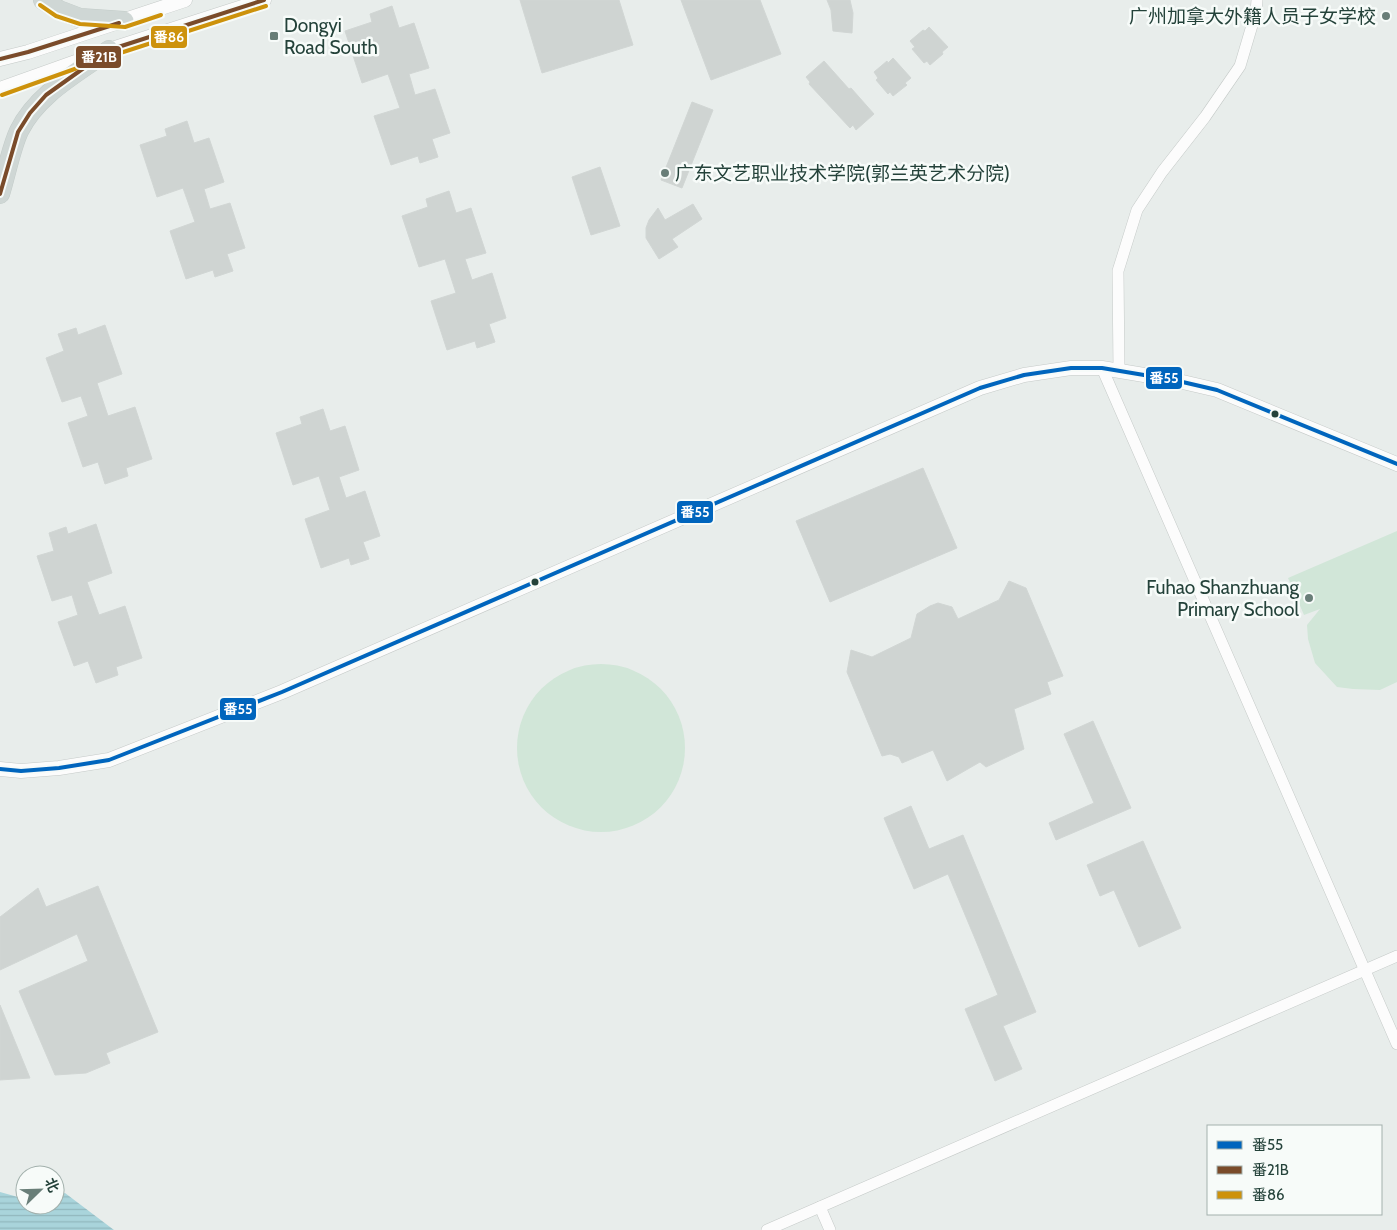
<svg xmlns="http://www.w3.org/2000/svg" width="1397" height="1230" font-family="Cabin,'Noto Sans SC',sans-serif">
<style>
.garden{fill:#d1e6d8}
.water{fill:url(#water-rules)}
.building{fill:#cfd4d2;stroke:#d1d6d4}
.lines{fill:none;stroke-linecap:round;stroke-linejoin:round}
.minor-casing{stroke:#c5cac8;stroke-width:12}
.tertiary-casing{stroke:#c5cac8;stroke-width:15}
.primary-casing{stroke:#c3ccc9;stroke-width:20}
.minor{stroke:#fcfcfc;stroke-width:11}
.tertiary{stroke:#fcfcfc;stroke-width:14}
.primary{stroke:#cfd7d5;stroke-width:19}
.bus-1-casing{stroke:#f7fbf9;stroke-width:8}
.bus-2-casing{stroke:#f7fbf9;stroke-width:8}
.bus-3-casing{stroke:#f7fbf9;stroke-width:8}
.bus-1{stroke:#0065bd;stroke-width:4}
.bus-2{stroke:#7a4b2a;stroke-width:4}
.bus-3{stroke:#cd920c;stroke-width:4}
.poi-dot{fill:#697e78;stroke:#f7fbf9;stroke-width:2}
.bus-dot{fill:#24423a;stroke:#f7fbf9;stroke-width:2}
.labels{text-anchor:middle;stroke-width:5;stroke-linejoin:round;paint-order:stroke}
.poi-label{font-size:19px;fill:#24423a;stroke:#f7fbf9;text-anchor:end}
.line-badge{stroke:#f7fbf9;stroke-width:2}
.badge-label{font-size:14px;text-anchor:middle;font-weight:bold;fill:#fff}
</style>
<defs>
<pattern id="water-rules" width="6" height="5" patternUnits="userSpaceOnUse" patternTransform="scale(1.25)"><rect width="6" height="5" fill="#a9d4db"/><path d="M0 2.5h6" fill="none" stroke="#91b7bd"/></pattern>
</defs>
<rect width="100%" height="100%" fill="#e8edeb"/>
<g class="garden">
<path d="M1397,531V682L1380,690L1353,689L1337,687L1315,663L1308,639L1307,625L1320,609L1304,615L1288,578Z"/>
<circle cx="601" cy="748" r="84"/>
</g>
<path class="water" d="M0,1192L25,1199V1205H55V1195L65,1193L114,1230H0Z"/>
<g class="building">
<path d="M520,0H619L633,45L542,73Z"/>
<path d="M681,0H760L781,54L711,80Z"/>
<path d="M827,0H850L853,13L852,33L833,31L831,10Z"/>
<path d="M392,6L399,28L414,23L429,68L409,74L415,95L435,89L450,133L432,139L438,157L420,163L418,156L391,165L374,116L400,108L388,74L362,83L345,31L372,22L370,14Z"/>
<path d="M929,27L948,47L942,52L943,54L930,65L927,61L924,63L912,49L915,47L910,41L923,30L925,31Z"/>
<path d="M893,58L911,78L905,83L907,85L893,96L890,92L888,94L876,80L878,78L874,72L887,61L888,63Z"/>
<path d="M824,61L849,89L851,88L874,114L856,130L853,125L850,128L809,84L810,82L806,77Z"/>
<path d="M692,102L713,110L682,188L661,180Z"/>
<path d="M187,121L194,143L209,138L224,182L204,189L210,209L230,203L245,248L227,254L233,271L215,277L213,270L186,279L170,231L195,222L183,188L157,197L140,145L167,136L165,129Z"/>
<path d="M600,167L620,226L591,235L572,177Z"/>
<path d="M449,191L456,213L471,208L486,253L465,259L472,280L492,273L506,318L489,324L495,342L477,348L475,341L447,350L431,301L456,293L445,259L419,267L402,216L428,207L426,199Z"/>
<path d="M693,204L702,219L672,239L678,247L659,259L646,238V228L649,220L658,208L665,220Z"/>
<path d="M105,325L122,374L97,383L108,416L135,407L152,459L126,468L128,476L105,484L98,462L83,467L68,423L88,416L81,396L62,402L46,358L64,351L58,334L76,328L78,335Z"/>
<path d="M323,409L330,431L345,426L359,470L339,477L346,498L365,491L380,536L363,542L369,559L351,565L349,558L321,568L305,519L330,510L319,476L293,485L276,433L302,424L300,417Z"/>
<path d="M923,468L957,548L830,602L796,521Z"/>
<path d="M96,524L112,573L87,582L99,615L125,606L142,658L116,667L118,675L96,683L88,661L74,666L58,622L78,615L72,595L52,601L37,556L54,551L49,533L66,527L68,534Z"/>
<path d="M1009,581L1026,588L1063,676L1047,682L1051,694L1014,709L1024,749L986,767L980,762L947,781L933,750L902,763L899,757L890,754L882,756L847,672L851,650L872,657L911,638L917,614L930,606L938,603L952,607L958,619L999,600Z"/>
<path d="M1093,721L1131,808L1056,840L1049,823L1094,803L1064,734Z"/>
<path d="M911,806L929,849L963,835L1036,1012L1003,1026L1022,1069L995,1081L965,1009L998,995L976,941L948,874L914,889L884,818Z"/>
<path d="M1143,841L1181,928L1139,947L1114,890L1100,896L1087,865Z"/>
<path d="M98,886L158,1032L106,1053L110,1063L86,1073L55,1075L19,991L88,961L77,934L0,970V917L38,888L46,907Z"/>
<path d="M0,1005L30,1078L0,1080Z"/>
</g>
<g class="lines">
<g class="minor-casing">
<g id="minor">
<path d="M1102,368L1397,1044"/>
<path d="M1119,371L1118,271L1137,210L1162,172L1205,117L1240,66L1256,12L1257,0"/>
<path d="M820,1207L830,1230"/>
<path d="M767,1230L1397,956"/>
</g>
</g>
<g class="tertiary-casing">
<g id="tertiary">
<path d="M0,59L28,52L185,0"/>
<path d="M0,89L109,50L264,0"/>
<path d="M0,769L21,771L59,768L109,760L282,692L980,388L1024,375L1071,368H1102L1174,380L1217,390L1397,464"/>
</g>
</g>
<g class="primary-casing">
<g id="primary">
<path d="M43,0L59,10L80,18L124,21"/>
<path d="M0,194C6,175 11,148 19,131C37,94 77,73 109,50"/>
</g>
</g>
<use href="#minor" class="minor"/>
<use href="#tertiary" class="tertiary"/>
<use href="#primary" class="primary"/>
<g class="bus-1-casing">
<path id="bus-1" d="M0,769L21,771L59,768L109,760L282,692L980,388L1024,375L1071,368H1102L1174,380L1217,390L1397,464"/>
</g>
<g class="bus-2-casing">
<g id="bus-2">
<path d="M0,59L28,52L119,23"/>
<path d="M0,194L18,132L30,113L46,95L109,50L264,0"/>
</g>
</g>
<g class="bus-3-casing">
<g id="bus-3">
<path d="M40,5L56,16L80,24L125,27L161,15"/>
<path d="M2,95L111,56L266,6"/>
</g>
</g>
<use href="#bus-1" class="bus-1"/>
<use href="#bus-2" class="bus-2"/>
<use href="#bus-3" class="bus-3"/>
</g>
<g class="poi-dot">
<circle cx="1386" cy="16" r="5"/>
<rect x="269" y="31" width="10" height="10" rx="2.5"/>
<circle cx="665" cy="173" r="5"/>
<circle cx="1309" cy="598" r="5"/>
</g>
<g class="bus-dot">
<circle cx="1275" cy="414" r="4.5"/>
<circle cx="535" cy="582" r="4.5"/>
</g>
<g class="labels">
<g class="poi-label">
<text x="1376" y="23">广州加拿大外籍人员子女学校</text>
<text x="284" y="32" text-anchor="start">Dongyi<tspan x="284" dy="22">Road South</tspan></text>
<text x="675" y="180" text-anchor="start">广东文艺职业技术学院(郭兰英艺术分院)</text>
<text x="1299" y="594">Fuhao Shanzhuang<tspan x="1299" dy="22">Primary School</tspan></text>
</g>
</g>
<g class="line-badge">
<rect x="150" y="25" width="38" height="24" rx="5" fill="#cd920c"/>
<rect x="75" y="45" width="47" height="24" rx="5" fill="#7a4b2a"/>
<rect x="1145" y="366" width="38" height="24" rx="5" fill="#0065bd"/>
<rect x="676" y="500" width="38" height="24" rx="5" fill="#0065bd"/>
<rect x="219" y="697" width="38" height="24" rx="5" fill="#0065bd"/>
</g>
<g class="badge-label">
<text x="169" y="42">番86</text>
<text x="99" y="62">番21B</text>
<text x="1164" y="383">番55</text>
<text x="695" y="517">番55</text>
<text x="238" y="714">番55</text>
</g>
<rect x="1207" y="1125" width="175" height="90" fill="#f7fbf9" stroke="#a3b1ad"/>
<rect x="1217" y="1141" width="25" height="8" fill="#0065bd" stroke="#a3b1ad"/>
<text x="1252" y="1150" font-size="15" fill="#24423a">番55</text>
<rect x="1217" y="1166" width="25" height="8" fill="#7a4b2a" stroke="#a3b1ad"/>
<text x="1252" y="1175" font-size="15" fill="#24423a">番21B</text>
<rect x="1217" y="1191" width="25" height="8" fill="#cd920c" stroke="#a3b1ad"/>
<text x="1252" y="1200" font-size="15" fill="#24423a">番86</text>
<g transform="translate(40 1190) rotate(67)"><circle r="24" fill="#f7fbf9" stroke="#a3b1ad"/>
<path d="M0-4L9 19L0 12L-9 19Z" fill="#697e78"/>
<text y="-8" font-size="14" font-weight="bold" text-anchor="middle" fill="#24423a">北</text>
</g>
</svg>
